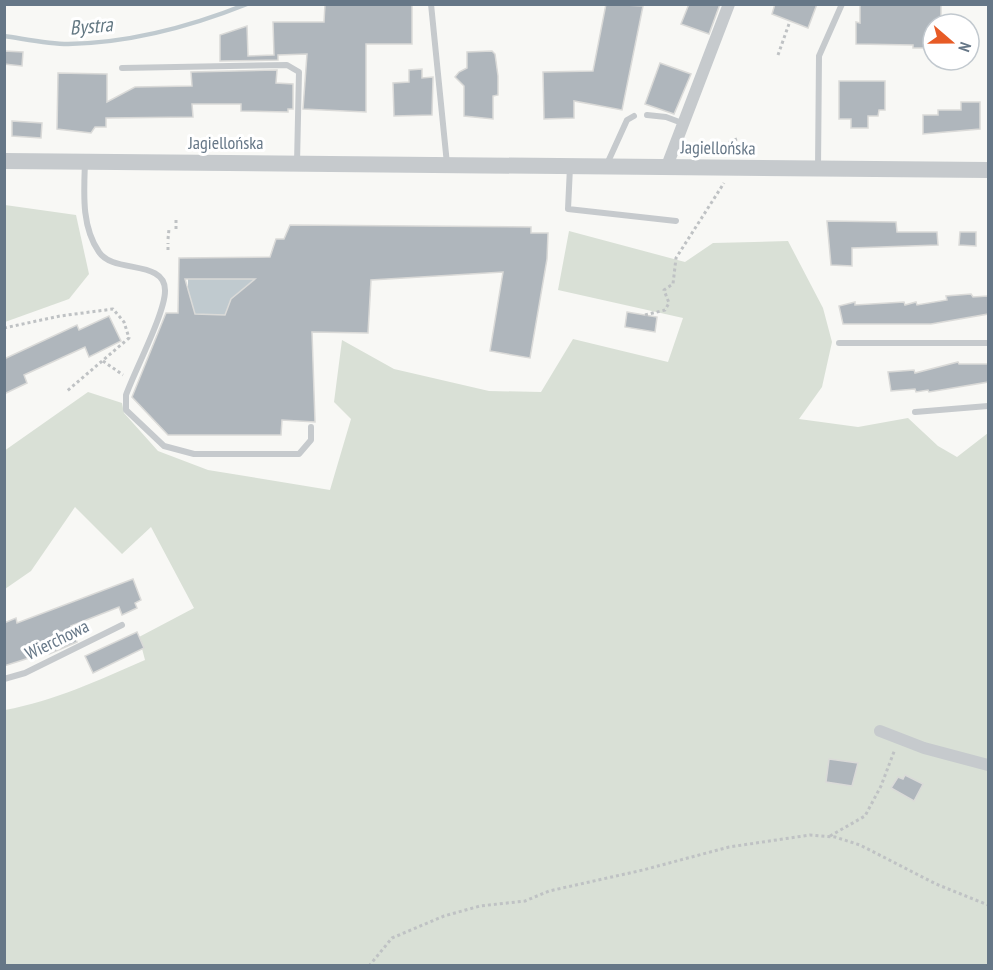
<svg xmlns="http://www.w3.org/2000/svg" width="993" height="970" font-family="'PT Sans Narrow',sans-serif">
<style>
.green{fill:#d9e0d6}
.water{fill:#c0cacf}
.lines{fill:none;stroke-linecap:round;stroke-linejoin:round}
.stream{stroke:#c0cacf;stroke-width:4.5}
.building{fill:#afb6bc;stroke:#dadad8;stroke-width:1.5;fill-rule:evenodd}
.path{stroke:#bfc2c4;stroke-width:3;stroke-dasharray:3 3;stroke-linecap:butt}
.service{stroke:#c6cacd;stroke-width:6}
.minor{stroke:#c6cacd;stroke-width:12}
.tertiary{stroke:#c6cacd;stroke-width:16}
.labels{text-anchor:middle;stroke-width:6;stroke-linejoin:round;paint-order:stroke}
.street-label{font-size:18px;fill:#667787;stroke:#fff}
.water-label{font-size:20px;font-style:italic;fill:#637883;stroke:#fff}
</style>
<rect width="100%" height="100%" fill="#f8f8f5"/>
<g class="green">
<path d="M5,205L76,215L89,274L69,299L5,322Z"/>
<path d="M569,231L685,262L713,243L788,241L823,308L832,342L822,387L799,419L858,427L908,418L938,446L957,457L988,433V965H5V710C54,701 99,680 145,660L139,637L194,608L151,527L122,554L75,507L31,571L5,589L4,451L88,392L122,403L124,413L158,451L208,470L330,490L351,419L334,402L342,340L394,369L489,391L541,392L573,339L668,362L683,318L558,290Z"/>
</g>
<path class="water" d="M188,279H268L231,299L225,315L195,314L188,289Z"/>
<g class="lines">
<path class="stream" d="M4,36C25,39 48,44 68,44C128,43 192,26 247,4"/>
</g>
<g class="building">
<path d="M325,4L412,5V44H366V112L303,109L307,54L278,55V60L220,61V35L247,26L248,56L274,55L273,22H324Z"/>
<path d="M606,4L643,6L622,110L574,101V118L544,119L543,72L593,71Z"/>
<path d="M689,4H720L709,34L681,24Z"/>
<path d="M775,4H817L808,28L772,14Z"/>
<path d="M860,4H941V24H933V48H913V45L856,44V22L860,23Z"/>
<path d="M4,51L23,52L22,66L4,64Z"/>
<path d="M492,51L495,54L498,76V95L493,96V119L464,116V86L455,77L459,72L467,68V52Z"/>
<path d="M660,63L691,74L674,114L645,104Z"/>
<path d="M422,69V78L433,77L432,115L394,116L393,83L409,82V70Z"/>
<path d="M277,70L276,83L293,84V109H288V112L241,111V104H192L193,117L106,118V127H95L91,133L57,129L58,73L107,74V102L135,87L192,86L191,72Z"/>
<path d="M839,81H885V110H879L878,116H868V128H851V119H839Z"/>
<path d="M961,102H980V129L923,134V115H938V110H961Z"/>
<path d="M12,121L42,123L41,138L12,136Z"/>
<path d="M827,221L896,222L897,232H937L938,245L852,248V266L831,265Z"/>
<path d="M290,225L531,227V233H548L547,259L530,358L490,351L503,272L371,280L368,333L312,332L315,422L282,420L281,435H168L132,397L166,313H178L179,258L270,257L276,239H284ZM185,279H255L231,299L225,315L195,314Z"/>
<path d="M960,232H976V246L959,245Z"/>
<path d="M971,294L973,297L988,296V314L931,324H843L839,306L855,302V305L904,302L905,305L916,302L917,305L947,300L946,296Z"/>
<path d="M627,312L657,317L655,332L625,327Z"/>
<path d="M109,316L121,341L89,357L85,347L24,375L27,383L4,394V359L77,325L79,330Z"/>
<path d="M958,362L959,364H988V382L929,392L928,390L916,392L915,389L891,391L888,372L914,370L915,373Z"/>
<path d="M133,579L141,600L135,603L137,608L122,615L119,607L71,626L77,642L49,654L48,652L4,666V623L16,618L17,623Z"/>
<path d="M137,632L144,648L93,673L85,656Z"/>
<path d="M829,759L858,763L852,786L826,782Z"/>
<path d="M905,775L923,784L914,801L891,788L898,777L903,779Z"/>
</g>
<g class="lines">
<g class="path">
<path d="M778,55L790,21"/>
<path d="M726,153L727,143L737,139"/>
<path d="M176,229V217"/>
<path d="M168,239L169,229"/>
<path d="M168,250V243"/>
<path d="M645,315L665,310L669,303L664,290L673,284L676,258L724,183"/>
<path d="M4,328L60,316L113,309L124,322L129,338L67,391"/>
<path d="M103,361L123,375"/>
<path d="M830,836L865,816L881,786L895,749"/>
<path d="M369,966L392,938L444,916L480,906L525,901L549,891L643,870L729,847L810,835L835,837L860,845L936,884L988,905"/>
</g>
<g class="service">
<path d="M431,4L447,164"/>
<path d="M122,68L287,65L299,72L297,163"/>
<path d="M647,115L666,117L682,123"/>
<path d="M85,162C84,192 81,226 99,252C113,274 166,259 165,291C165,313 135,370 126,395V410L164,446L194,454H299L311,440V427"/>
<path d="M607,164L627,120L634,116"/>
<path d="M570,167L568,209L676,221"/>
<path d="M818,168L819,56L842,4"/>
<path d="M839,343H988"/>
<path d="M915,412L988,406"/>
<path d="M4,679L25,673L122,625"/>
</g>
<g class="minor">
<path d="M667,166L729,4"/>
<path d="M880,731L924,748L988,765"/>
</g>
<path class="tertiary" d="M4,161L988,170"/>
</g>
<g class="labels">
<g class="street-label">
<text x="226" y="149">Jagiellońska</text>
<text transform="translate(718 148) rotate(1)" y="6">Jagiellońska</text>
<text transform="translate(57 640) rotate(-26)" y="6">Wierchowa</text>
</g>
<g class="water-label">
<text transform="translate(91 26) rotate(-5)" y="7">Bystra</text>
</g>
</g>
<rect width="993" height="970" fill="none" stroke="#667787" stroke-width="12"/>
<g transform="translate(951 42) rotate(110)"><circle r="28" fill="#ffffff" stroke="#c2c9cf" stroke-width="1.5"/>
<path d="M0-4.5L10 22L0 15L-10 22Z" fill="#e75b26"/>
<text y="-9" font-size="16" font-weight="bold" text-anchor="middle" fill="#667787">N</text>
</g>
</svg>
